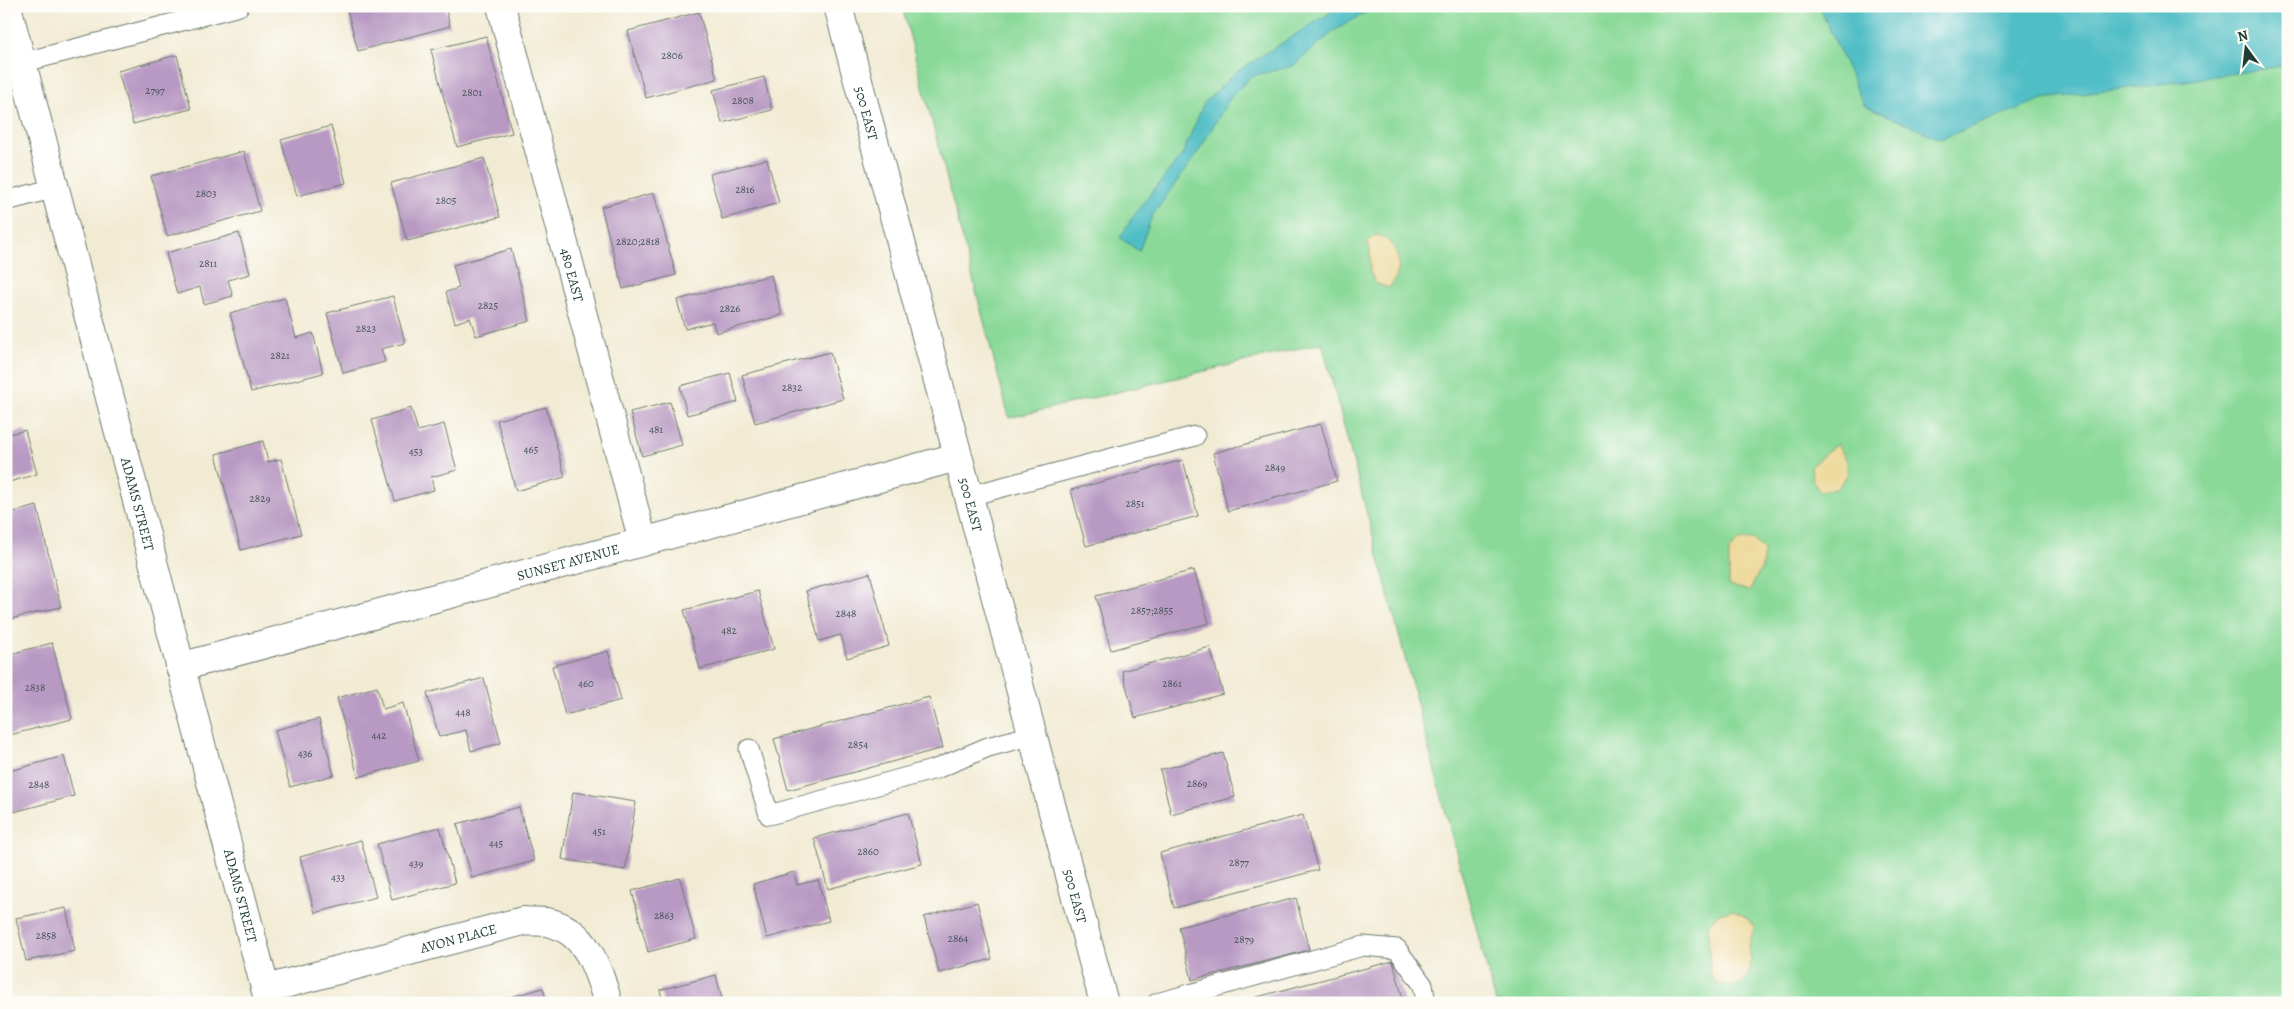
<svg xmlns="http://www.w3.org/2000/svg" width="2294" height="1009" font-family="Alegreya,serif">
<style>
.green{fill:#8ad999;stroke:#548b66}
.sand{fill:#eeda9e;stroke:#868c69}
.water{fill:#50bec5;stroke:#387e7c}
.building{fill:#b899c3}
.lines{fill:none;stroke-linecap:round;stroke-linejoin:round}
.lane-casing{stroke:#697a6c;stroke-width:21}
.street-casing{stroke:#697a6c;stroke-width:30}
.secondary-casing{stroke:#697a6c;stroke-width:30}
.lane{stroke:#fff;stroke-width:19}
.street{stroke:#fff;stroke-width:28}
.secondary{stroke:#fff;stroke-width:28}
.labels{text-anchor:middle;stroke-width:5;stroke-linejoin:round;paint-order:stroke}
.number-label{font-size:11px;fill:#455458}
.street-label{font-size:14px;fill:#1f3d34;stroke:#fdfcf7}
</style>
<rect width="100%" height="100%" fill="#fdfcf7"/>
<filter id="ink" filterUnits="userSpaceOnUse"><feTurbulence type="fractalNoise" baseFrequency=".02" numOctaves="2"/><feDisplacementMap in="SourceGraphic" scale="10" xChannelSelector="R" yChannelSelector="G"/><feConvolveMatrix kernelMatrix="1 2 1 2 8 2 1 2 1" color-interpolation-filters="sRGB"/></filter>
<filter id="wash" filterUnits="userSpaceOnUse"><feTurbulence type="fractalNoise" baseFrequency=".0096" numOctaves="4" result="noise"/><feDisplacementMap in="SourceGraphic" scale="20" xChannelSelector="R" yChannelSelector="G"/><feGaussianBlur stdDeviation="1.12" result="paint"/><feColorMatrix in="noise" values="0 0 0 0 0 0 0 0 0 0 0 0 0 0 0 0 0 1.4 0 .05"/><feComposite in="paint" operator="in"/></filter>
<g filter="url(#wash)">
<rect width="100%" height="100%" fill="#f2ebd4"/>
<path class="green" d="M902,6H2288V1003H1496L1322,343L1009,418Z"/>
<g class="sand">
<path d="M1375,235C1390,237 1401,254 1398,271C1397,277 1393,283 1389,288L1375,283L1370,271V248L1367,243Z"/>
<path d="M1837,444L1846,459L1848,474L1838,487L1820,492L1813,481L1811,466Z"/>
<path d="M1753,539L1764,551L1762,567L1749,591L1729,585V550L1738,541Z"/>
<path d="M1732,910L1746,917L1754,927C1753,934 1749,942 1749,950C1749,954 1751,957 1751,961C1750,984 1736,990 1716,984L1710,973L1708,926L1719,913Z"/>
</g>
<g class="water">
<path d="M1341,6H1377L1334,31L1293,66L1251,76L1230,98L1198,152L1152,216L1139,251L1120,238L1135,213L1182,155L1204,103L1236,72Z"/>
<path d="M1819,6H2288V65L2184,81L2043,99L1940,139L1864,105Z"/>
</g>
<g id="blocks">
<g class="building">
<path d="M346,6H445L450,26L358,51Z"/>
<path d="M699,12L717,79L646,98L628,31Z"/>
<path d="M486,36L512,133L457,147L431,50Z"/>
<path d="M177,55L191,109L133,124L118,71Z"/>
<path d="M764,77L772,110L722,123L713,90Z"/>
<path d="M331,126L346,183L297,196L281,140Z"/>
<path d="M244,151L260,211L167,236L151,176Z"/>
<path d="M484,158L500,217L407,241L391,183Z"/>
<path d="M767,159L779,203L722,219L710,174Z"/>
<path d="M654,193L676,275L623,289L601,207Z"/>
<path d="M239,233L250,274L228,280L233,296L204,304L200,287L177,294L166,253Z"/>
<path d="M511,249L530,321L476,336L470,318L455,323L446,292L459,288L453,265Z"/>
<path d="M771,275L782,315L716,333L713,322L685,329L677,300Z"/>
<path d="M393,296L405,343L381,349L385,362L343,373L327,313Z"/>
<path d="M285,298L296,338L313,333L323,373L251,392L230,313Z"/>
<path d="M830,352L843,399L755,423L742,375Z"/>
<path d="M730,373L738,402L687,415L680,386Z"/>
<path d="M670,402L682,445L642,456L630,412Z"/>
<path d="M546,407L565,477L516,491L497,420Z"/>
<path d="M411,408L418,431L444,424L457,470L431,477L434,490L395,501L372,420Z"/>
<path d="M1321,424L1337,481L1228,511L1213,453Z"/>
<path d="M25,430L37,474L6,483V435Z"/>
<path d="M263,441L268,462L281,459L301,534L241,550L216,454Z"/>
<path d="M1183,460L1198,516L1086,546L1071,490Z"/>
<path d="M37,506L61,607L6,620V514Z"/>
<path d="M1194,570L1209,623L1111,650L1096,596Z"/>
<path d="M870,573L889,646L847,658L841,635L819,641L806,591Z"/>
<path d="M758,591L774,649L700,669L684,610Z"/>
<path d="M52,643L72,719L6,736V655Z"/>
<path d="M1210,647L1223,694L1135,718L1122,671Z"/>
<path d="M608,651L621,700L565,715L552,666Z"/>
<path d="M484,678L501,743L471,751L466,730L439,737L427,693Z"/>
<path d="M377,687L383,709L403,703L419,761L358,777L337,698Z"/>
<path d="M929,697L943,748L788,790L774,739Z"/>
<path d="M319,719L334,775L290,787L275,730Z"/>
<path d="M1223,753L1235,797L1171,814L1160,770Z"/>
<path d="M64,756L74,796L6,814V772Z"/>
<path d="M573,792L636,802L625,870L562,859Z"/>
<path d="M519,807L534,861L472,878L457,824Z"/>
<path d="M908,813L922,864L828,889L814,838Z"/>
<path d="M1303,815L1318,870L1174,908L1160,853Z"/>
<path d="M440,827L455,883L392,900L377,844Z"/>
<path d="M361,840L376,897L315,913L300,857Z"/>
<path d="M794,872L797,885L818,880L829,921L767,938L753,884Z"/>
<path d="M680,878L696,939L648,952L632,891Z"/>
<path d="M1296,898L1309,950L1192,980L1179,927Z"/>
<path d="M977,902L992,959L939,973L924,917Z"/>
<path d="M66,908L75,951L26,961L16,918Z"/>
<path d="M1393,961L1404,1003H1238V1002Z"/>
<path d="M716,975L723,1003H663L660,990Z"/>
<path d="M543,988L547,1003H494V1002Z"/>
</g>
</g>
</g>
<g filter="url(#ink)">
<use href="#blocks" fill-opacity="0" stroke="#697a6c" stroke-width="1"/>
<g class="lines">
<g class="lane-casing">
<g id="lane">
<path d="M21,63L239,6"/>
<path d="M6,201L55,188"/>
<path d="M969,496L1195,436"/>
<path d="M749,749L769,815L936,769L988,747L1033,735"/>
<path d="M1157,1003L1363,946L1397,949L1423,985L1426,1003"/>
</g>
</g>
<g class="street-casing">
<g id="street">
<path id="s1" d="M7,6L269,1003"/>
<path id="s2" d="M501,6L643,542"/>
<path id="s3" d="M180,667L957,457"/>
<path id="s4" d="M266,989L523,921C531,922 540,921 547,922C587,930 598,969 608,1003"/>
</g>
</g>
<g class="secondary-casing">
<g id="secondary">
<path id="s5" d="M838,6L1104,1003"/>
</g>
</g>
<use href="#lane" class="lane"/>
<use href="#street" class="street"/>
<use href="#secondary" class="secondary"/>
</g>
</g>
<g class="labels">
<g class="number-label">
<text x="672" y="59">2806</text>
<text x="155" y="94">2797</text>
<text x="472" y="96">2801</text>
<text x="743" y="104">2808</text>
<text x="745" y="193">2816</text>
<text x="206" y="197">2803</text>
<text x="446" y="204">2805</text>
<text x="638" y="245">2820;2818</text>
<text x="208" y="267">2811</text>
<text x="488" y="309">2825</text>
<text x="730" y="312">2826</text>
<text x="366" y="332">2823</text>
<text x="280" y="359">2821</text>
<text x="792" y="391">2832</text>
<text x="656" y="433">481</text>
<text x="531" y="453">465</text>
<text x="416" y="455">453</text>
<text x="1275" y="471">2849</text>
<text x="260" y="502">2829</text>
<text x="1135" y="507">2851</text>
<text x="1152" y="614">2857;2855</text>
<text x="846" y="617">2848</text>
<text x="729" y="634">482</text>
<text x="586" y="687">460</text>
<text x="1172" y="687">2861</text>
<text x="35" y="691">2838</text>
<text x="463" y="716">448</text>
<text x="379" y="739">442</text>
<text x="858" y="748">2854</text>
<text x="305" y="757">436</text>
<text x="1197" y="787">2869</text>
<text x="39" y="788">2848</text>
<text x="599" y="835">451</text>
<text x="496" y="847">445</text>
<text x="868" y="855">2860</text>
<text x="1239" y="866">2877</text>
<text x="416" y="867">439</text>
<text x="338" y="881">433</text>
<text x="664" y="919">2863</text>
<text x="46" y="939">2858</text>
<text x="958" y="942">2864</text>
<text x="1244" y="943">2879</text>
</g>
<g class="street-label">
<text dy="5" stroke="none"><textPath href="#s5" startOffset="111">500 EAST</textPath></text>
<text dy="5" stroke="none"><textPath href="#s2" startOffset="278">480 EAST</textPath></text>
<text dy="5" stroke="none"><textPath href="#s1" startOffset="515">ADAMS STREET</textPath></text>
<text dy="5" stroke="none"><textPath href="#s5" startOffset="516">500 EAST</textPath></text>
<text dy="5" stroke="none"><textPath href="#s3" startOffset="402">SUNSET AVENUE</textPath></text>
<text dy="5" stroke="none"><textPath href="#s1" startOffset="920">ADAMS STREET</textPath></text>
<text dy="5" stroke="none"><textPath href="#s5" startOffset="921">500 EAST</textPath></text>
<text dy="5" stroke="none"><textPath href="#s4" startOffset="199">AVON PLACE</textPath></text>
</g>
</g>
<rect width="2294" height="1009" fill="none" stroke="#fdfcf7" stroke-width="25"/>
<g transform="translate(2246 48) rotate(345)" stroke="#fdfcf7" stroke-width="4" paint-order="stroke">
<path d="M0-4L9 19L0 12L-9 19Z" fill="#1f3d34"/>
<text y="-8" font-size="14" font-weight="bold" text-anchor="middle" fill="#1f3d34">N</text>
</g>
</svg>
